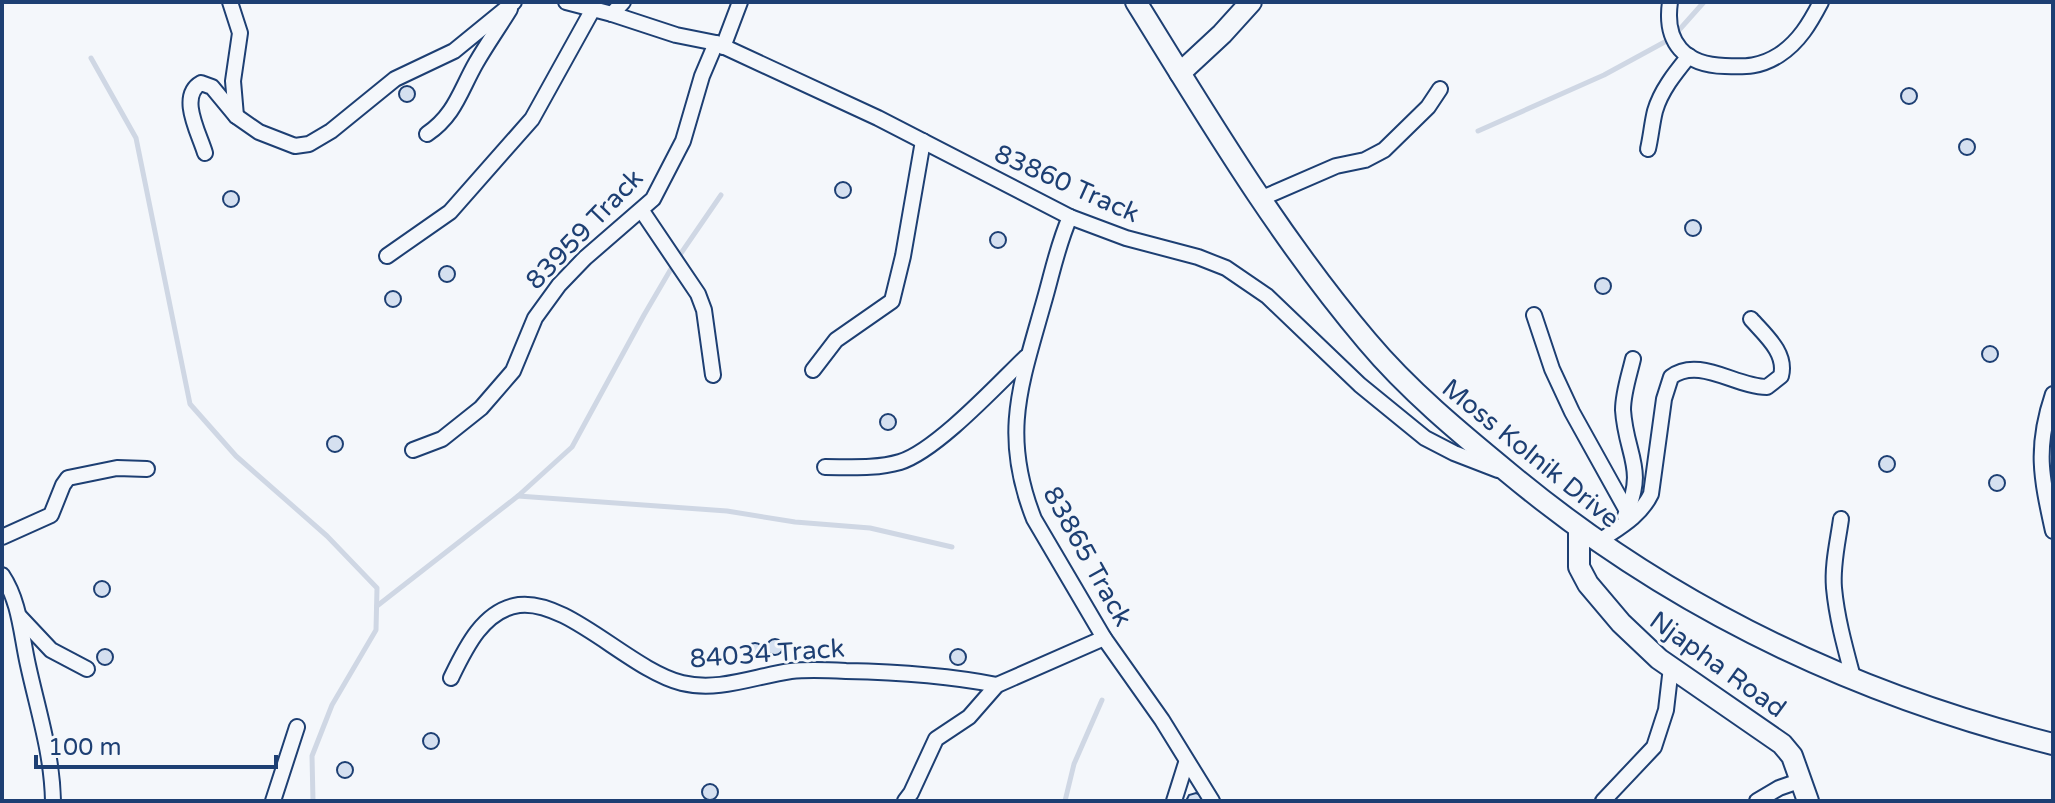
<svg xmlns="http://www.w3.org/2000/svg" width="2055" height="803" font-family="'Varela Round',sans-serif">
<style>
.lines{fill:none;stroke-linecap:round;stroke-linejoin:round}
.stream{stroke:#cfd7e4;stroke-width:5}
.building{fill:#d5e0f0;stroke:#1d3f73;stroke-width:2}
.street-casing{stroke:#1d3f73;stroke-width:18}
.secondary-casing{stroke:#1d3f73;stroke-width:24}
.street{stroke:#f4f7fb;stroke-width:14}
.secondary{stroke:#f4f7fb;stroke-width:20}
.labels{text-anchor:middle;stroke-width:6;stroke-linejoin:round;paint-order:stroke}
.street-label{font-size:26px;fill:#1d3f73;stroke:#f4f7fb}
</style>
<rect width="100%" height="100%" fill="#f4f7fb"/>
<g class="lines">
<g class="stream">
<path d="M91,58L136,138L190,404L236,456L327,536L377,588L376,630L332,705L312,756L313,801"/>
<path d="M1478,131L1604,75L1672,38L1704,2"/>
<path d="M518,496L727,511L795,522L870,528L952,547"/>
<path d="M377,606L518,496L572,447L644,315L675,262L721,195"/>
<path d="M1065,801L1074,764L1102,700"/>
</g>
</g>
<g class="building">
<circle cx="407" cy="94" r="8"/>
<circle cx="1909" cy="96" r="8"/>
<circle cx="1967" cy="147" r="8"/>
<circle cx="843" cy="190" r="8"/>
<circle cx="231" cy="199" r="8"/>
<circle cx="1693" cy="228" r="8"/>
<circle cx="998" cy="240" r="8"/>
<circle cx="447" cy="274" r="8"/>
<circle cx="1603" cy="286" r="8"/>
<circle cx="393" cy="299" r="8"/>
<circle cx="1990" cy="354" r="8"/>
<circle cx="888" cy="422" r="8"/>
<circle cx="335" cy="444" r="8"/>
<circle cx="1887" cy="464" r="8"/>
<circle cx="1997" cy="483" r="8"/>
<circle cx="102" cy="589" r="8"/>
<circle cx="775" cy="647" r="8"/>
<circle cx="755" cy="651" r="8"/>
<circle cx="958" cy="657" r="8"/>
<circle cx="105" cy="657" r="8"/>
<circle cx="431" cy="741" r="8"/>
<circle cx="345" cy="770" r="8"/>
<circle cx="710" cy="792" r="8"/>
<path d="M1196,793L1201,795L1202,801H1186L1189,795Z"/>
</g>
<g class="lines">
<g class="street-casing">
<g id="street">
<path d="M230,2L240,33L233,81L236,116"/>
<path d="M566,2L612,14L676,35L716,43L878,118L1070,217L1126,238L1198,257L1226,268L1267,296L1360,385L1425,438L1454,453L1498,470"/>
<path d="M1670,2C1664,43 1685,65 1725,66C1746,67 1760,67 1779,55C1799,42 1810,23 1821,2"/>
<path d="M612,14L623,2"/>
<path d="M723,47L740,2"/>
<path d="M427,134C455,115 460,91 476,63C487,44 499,27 510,9"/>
<path d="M1648,149C1651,136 1652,123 1655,111C1661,90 1676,72 1689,56"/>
<path d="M205,153C199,133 178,96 201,83L212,87L236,116L259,132L295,146L309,144L331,131L395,79L454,51L514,2"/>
<path d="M1260,199L1336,166L1365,160L1384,150L1428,107L1440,89"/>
<path d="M642,211L698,294L704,310L713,375"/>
<path d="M1070,217C1057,246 1052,275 1043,305C1020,387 1001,435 1034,519L1104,638L1162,720L1212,801"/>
<path d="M387,256L450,212L532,119L593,9"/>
<path d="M1534,315L1552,369L1572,412L1627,511"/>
<path d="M813,370L836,340L892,301L903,256L923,141"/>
<path d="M2053,394C2035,447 2041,477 2053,531"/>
<path d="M413,450L442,439L481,408L513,371L535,318L559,285L585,258L653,199L683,141L702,76L716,43"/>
<path d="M825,467C851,467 876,469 900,462C936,451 997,385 1026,357"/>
<path d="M1625,516C1647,468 1626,456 1623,410C1623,393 1629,376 1633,359"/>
<path d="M1841,519C1838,541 1832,565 1834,588C1837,620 1846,651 1854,681"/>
<path d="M2,537L51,515L63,485L68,478L117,468L147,469"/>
<path d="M1598,542C1618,528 1640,517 1651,494L1664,399L1671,377C1699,356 1736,387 1767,387L1781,376C1787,353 1765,335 1751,319"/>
<path d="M2,575C20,602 21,634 28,665C38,711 52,753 53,801"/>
<path d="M20,617L51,650L87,669"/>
<path d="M451,678C465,649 483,610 519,605C568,599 630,670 682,683C719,692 755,676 791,671C809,669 828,670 846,671C898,672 946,675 997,685"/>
<path d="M273,801L297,727"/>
<path d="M905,801L911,793L936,739L969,717L997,685L1104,638"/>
<path d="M1174,801L1186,763"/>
<path d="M1603,801L1654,747L1666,710L1671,667"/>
<path d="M1757,801L1779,788L1802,780"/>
</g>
</g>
<g class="secondary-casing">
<g id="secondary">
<path d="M1136,2C1208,118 1278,236 1367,341C1408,390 1460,433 1510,474C1669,606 1853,694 2053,744"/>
<path d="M1180,73L1222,34L1251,2"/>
<path d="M1579,529V567L1588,584L1621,623L1659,659L1782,744L1792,756L1808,801"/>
</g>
</g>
<use href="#street" class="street"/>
<use href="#secondary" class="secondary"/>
</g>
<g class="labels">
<g class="street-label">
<text transform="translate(1067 183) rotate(24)" y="9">83860 Track</text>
<text transform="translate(584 229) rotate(-46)" y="9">83959 Track</text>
<text transform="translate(1531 453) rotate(39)" y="9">Moss Kolnik Drive</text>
<text transform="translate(1088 556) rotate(61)" y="9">83865 Track</text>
<text transform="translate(767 653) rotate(-4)" y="9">84034 Track</text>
<text transform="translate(1718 664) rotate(36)" y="9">Njapha Road</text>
</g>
</g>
<rect width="2055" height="803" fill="none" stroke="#1d3f73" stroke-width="8"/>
<path d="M36 755v12h240v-12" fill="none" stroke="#1d3f73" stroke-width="4"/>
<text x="48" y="755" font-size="24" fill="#1d3f73" stroke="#f4f7fb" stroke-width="6" paint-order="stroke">100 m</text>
</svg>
